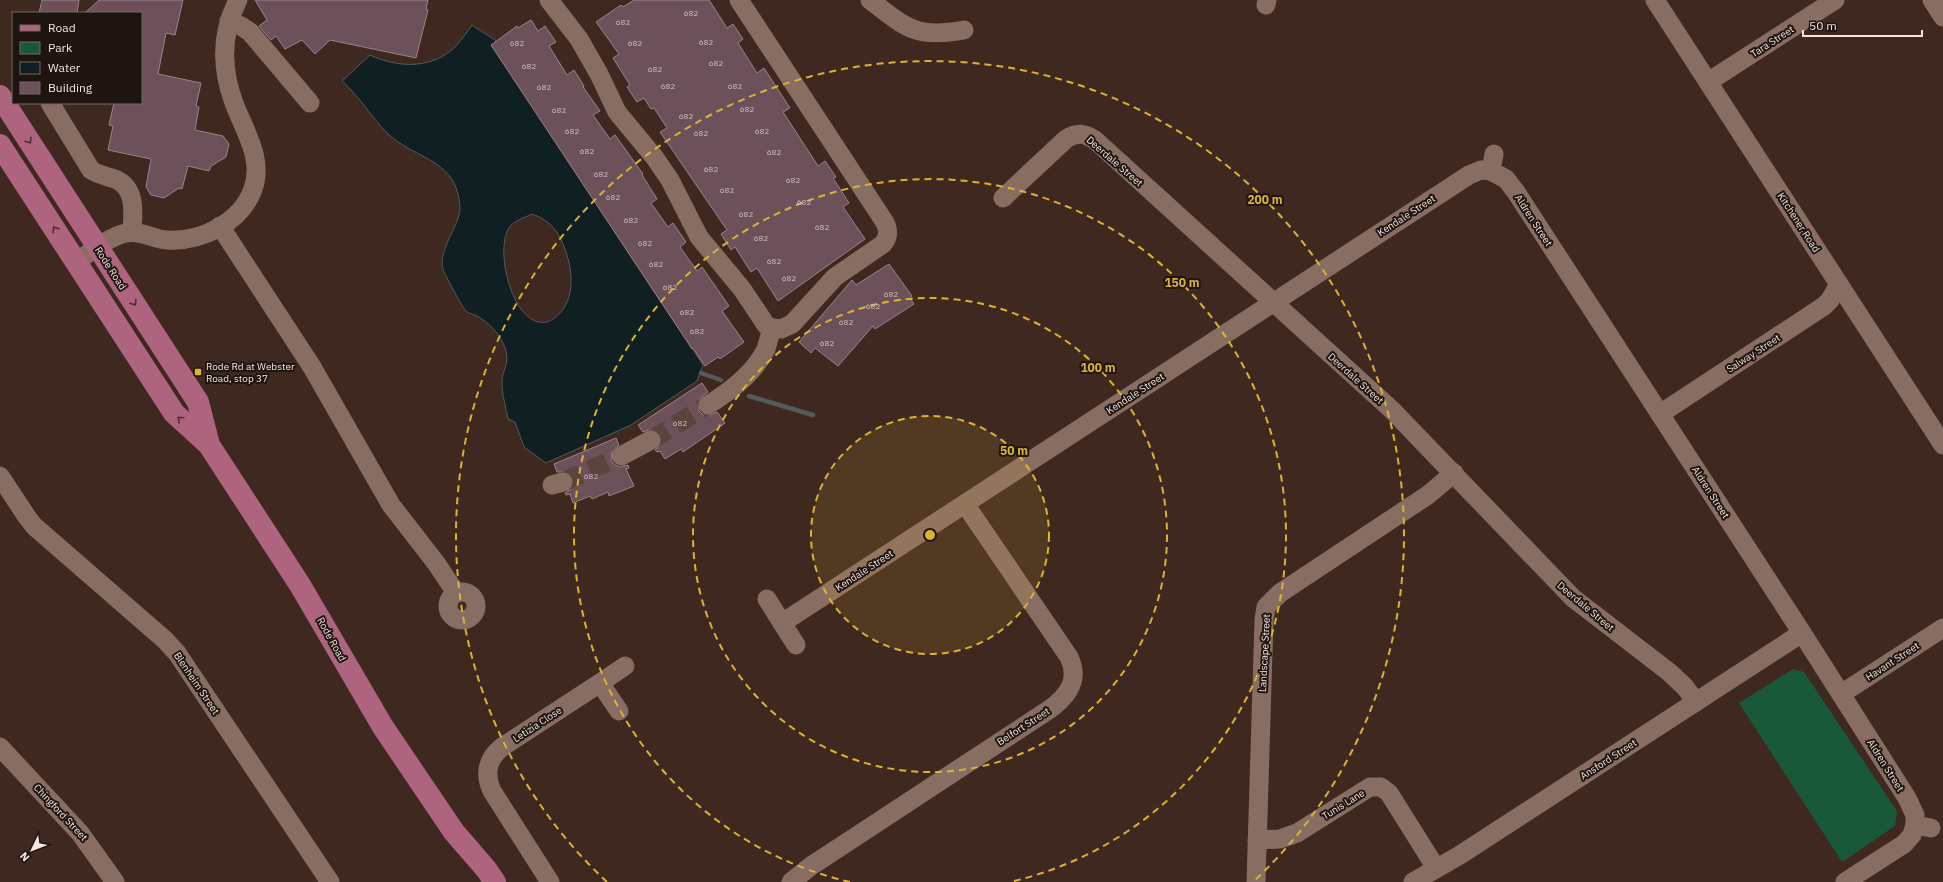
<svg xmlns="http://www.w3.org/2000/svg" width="1943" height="882" font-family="'IBM Plex Sans',sans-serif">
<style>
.green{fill:#195838}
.water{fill:#0f1f22;stroke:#545b5b;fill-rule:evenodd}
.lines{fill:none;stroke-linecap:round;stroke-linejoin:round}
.stream{stroke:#545b5b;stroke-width:4.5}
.building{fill:#6c515b;stroke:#9e818b}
.minor-tunnel{stroke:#5a443c;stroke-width:19;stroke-dasharray:19 10;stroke-linecap:butt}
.minor{stroke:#886d62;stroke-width:19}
.major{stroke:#ae637f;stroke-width:22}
.oneway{stroke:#503037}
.ring{fill:none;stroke:#dcb233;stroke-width:2;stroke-dasharray:7 5}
.poi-dot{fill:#dcb233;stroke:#1e1410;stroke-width:1.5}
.labels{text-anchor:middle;stroke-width:4;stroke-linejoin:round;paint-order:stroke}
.number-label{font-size:8px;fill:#d4c1bf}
.street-label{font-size:10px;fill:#f6e6e0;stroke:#1e1410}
.poi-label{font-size:10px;fill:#f6e6e0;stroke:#1e1410;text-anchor:start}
.centre{fill:#dcb233;stroke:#1e1410;stroke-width:2}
.ring-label{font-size:12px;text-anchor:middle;font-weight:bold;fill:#dcb233;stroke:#1e1410;stroke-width:4;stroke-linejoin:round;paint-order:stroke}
</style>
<rect width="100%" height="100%" fill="#3f281f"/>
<path class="green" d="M1793,669L1804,672L1897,811L1895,826L1842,862L1739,703Z"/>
<path class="water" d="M472,25L495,40L703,365L697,381L631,425L546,463L524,447L515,422L508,419C506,407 502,395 502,383C501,371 511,365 505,348C500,333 488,322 475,315C472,314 468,313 466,311C462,307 447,278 444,272C435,253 460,226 460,208C458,159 416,160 388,134C371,117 360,97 342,81L370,55C398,68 433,70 457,45C462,39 467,32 472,25ZM532,214C542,217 553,225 558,234C571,257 579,294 559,314C556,317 551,321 547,322C513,329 494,250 509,228C513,221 524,218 532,214Z"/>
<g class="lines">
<g class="stream">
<path d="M701,373L721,380"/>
<path d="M749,396L813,415"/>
</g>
</g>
<g class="building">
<path d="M42,0H79L77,13H39Z"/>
<path d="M99,0H183L175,35L166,33L158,74L201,83L196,106L199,107L195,130L223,136L229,144L226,157L211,166L209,171L188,166L182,189L179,188L164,198L151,195L146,187L151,159L108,150L113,126L109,125L114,103H141V13H85Z"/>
<path d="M255,0H428L426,9L428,10L416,58L330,40L315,54L302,40L285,49L276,36L271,40L259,26L267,20Z"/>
<path d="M634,0H709L727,28L733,24L743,39L738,43L757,73L764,68L790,108L783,112L818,166L825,161L836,177L833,178L849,203L843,207L865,239L778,301L757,268L751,272L735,247L731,250L721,234L727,230L660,132L667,128L654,108L651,109L644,98L637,102L627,87L630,85L613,58L619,54L596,22L621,5L623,7Z"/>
<path d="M531,20L538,31L545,26L556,42L549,46L567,75L574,70L584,86L583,87L600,111L593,115L610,139L615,135L643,174L642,175L657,199L651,203L668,227L673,223L686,242L680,247L697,271L702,267L729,306L722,311L744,342L720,359L718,357L705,366L693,348L692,349L491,45L517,26L518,28Z"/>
<path d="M889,264L912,296L910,298L914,304L875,329L873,326L838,366L815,348L811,353L799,342L852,280L856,285Z"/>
<path d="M702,383L708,392L698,400L699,411L703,415L708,416L717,412L725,423L683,452L681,449L665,459L660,451L657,452L655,450L660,445L662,440L660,435L652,429L643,432L638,425Z"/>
<path d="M616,438L619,445L612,451L611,461L615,465L620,467L628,465L629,468L626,469L634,486L609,496L608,492L592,499L590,496L573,503L570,494L566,495L565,493L571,489L574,484L573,479L566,472H557L554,464Z"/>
</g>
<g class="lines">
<g class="minor-tunnel">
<path d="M651,440L708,405"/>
<path d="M563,482L621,456"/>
</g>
<g class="minor">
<path d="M549,0L579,39L599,74L617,112L655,158L670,180L699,237L742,289L766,325L772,328L781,329L792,324L835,277L883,244C889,237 889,229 884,221L739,0"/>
<path d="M870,0C906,28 916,39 964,30"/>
<path d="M1655,0L1943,445"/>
<path d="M1932,0L1943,17"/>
<path d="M1266,5L1267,0"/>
<path d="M229,21L241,26L250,32L310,103"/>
<path d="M1708,82L1835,0"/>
<path d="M50,103L91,170C99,175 106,176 115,179C137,188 133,214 132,232"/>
<path d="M1494,154L1491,171L1506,179L1516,192L1802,633L1907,798L1915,815V825L1931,828"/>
<path d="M1003,198L1066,139C1077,132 1084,133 1095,140L1392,410L1573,598L1669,672L1685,687L1696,702"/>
<path d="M220,226L312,367L391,505L436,563L456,593"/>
<path d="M76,262C91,252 108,237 126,233C140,230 153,239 167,240C201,242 241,223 253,189C264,159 244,130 234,103C221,68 221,33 238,0"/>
<path d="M708,405C729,392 755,372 766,349C768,342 770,335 772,328"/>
<path d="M1660,414L1824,306L1830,300L1839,284"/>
<path d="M621,456L651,440"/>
<path d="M0,476L27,517L34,526L165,640L177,653L330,882"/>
<path d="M552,485L563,482"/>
<circle cx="462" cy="606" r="14"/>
<path d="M767,599L796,645"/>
<path d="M782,623L1469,175L1481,170L1491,171"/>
<path d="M1841,694L1943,628"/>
<path d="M619,711L600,683L625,666"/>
<path d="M0,747L80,833L115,882"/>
<path d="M1257,840L1280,839L1297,833L1370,787H1381L1389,793L1436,868"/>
<path d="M550,882L492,791C484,774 487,759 502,747L600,683"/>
<path d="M791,882L811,866L1050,709C1068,696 1080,680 1069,657L965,504"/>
<path d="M1256,882L1264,620L1266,607L1280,593L1428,495L1454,473"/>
<path d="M1413,882L1460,855L1802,633"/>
<path d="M1845,882L1904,844L1912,835L1915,825"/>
</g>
<g class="major">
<path d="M0,96L198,402L209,445"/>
<path d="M0,145L174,413L209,445L300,585L383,727L454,832L486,869L495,882"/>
</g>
</g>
<defs><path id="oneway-chevron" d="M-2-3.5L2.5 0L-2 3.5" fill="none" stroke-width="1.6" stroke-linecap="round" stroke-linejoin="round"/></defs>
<g class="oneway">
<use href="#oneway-chevron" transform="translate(29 141) rotate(57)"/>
<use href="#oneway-chevron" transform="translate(55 229) rotate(-123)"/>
<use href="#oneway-chevron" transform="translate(134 303) rotate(57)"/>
<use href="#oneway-chevron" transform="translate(180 419) rotate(-138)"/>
</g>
<circle cx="930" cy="535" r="119" fill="#dcb233" fill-opacity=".12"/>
<g class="ring">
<circle cx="930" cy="535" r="119"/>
<circle cx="930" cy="535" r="237"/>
<path d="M850 882A356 356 0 1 1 1010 882"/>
<path d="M607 882A474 474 0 1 1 1253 882"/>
</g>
<rect class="poi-dot" x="194" y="368" width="8" height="8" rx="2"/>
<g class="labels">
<g class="number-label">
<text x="691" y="16">682</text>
<text x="623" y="25">682</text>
<text x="706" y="45">682</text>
<text x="517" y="46">682</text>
<text x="635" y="46">682</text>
<text x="716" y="66">682</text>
<text x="529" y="69">682</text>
<text x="655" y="72">682</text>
<text x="668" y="89">682</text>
<text x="735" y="89">682</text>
<text x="544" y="90">682</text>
<text x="747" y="112">682</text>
<text x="559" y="113">682</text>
<text x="686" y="119">682</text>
<text x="572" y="134">682</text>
<text x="762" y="134">682</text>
<text x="701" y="136">682</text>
<text x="587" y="154">682</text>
<text x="774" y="155">682</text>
<text x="711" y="172">682</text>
<text x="601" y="177">682</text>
<text x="793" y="183">682</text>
<text x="727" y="193">682</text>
<text x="613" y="200">682</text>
<text x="804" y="205">682</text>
<text x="746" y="217">682</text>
<text x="631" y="223">682</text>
<text x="822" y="230">682</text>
<text x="761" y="241">682</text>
<text x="645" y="246">682</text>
<text x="774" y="264">682</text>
<text x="656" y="267">682</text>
<text x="789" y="281">682</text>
<text x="670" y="290">682</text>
<text x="891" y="297">682</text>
<text x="873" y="309">682</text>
<text x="687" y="315">682</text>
<text x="846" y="325">682</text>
<text x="697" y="334">682</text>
<text x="827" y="346">682</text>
<text x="680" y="426">682</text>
<text x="591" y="479">682</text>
</g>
<g class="street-label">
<text transform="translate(1772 41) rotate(-33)" y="4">Tara Street</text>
<text transform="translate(1115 161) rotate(41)" y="4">Deerdale Street</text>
<text transform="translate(1406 215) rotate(-33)" y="4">Kendale Street</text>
<text transform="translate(1534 220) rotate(57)" y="4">Aldren Street</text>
<text transform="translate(1799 222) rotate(57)" y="4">Kitchener Road</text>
<text transform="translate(111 268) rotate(57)" y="4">Rode Road</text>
<text transform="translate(1753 353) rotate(-33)" y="4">Salway Street</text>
<text transform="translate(1356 378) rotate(42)" y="4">Deerdale Street</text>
<text transform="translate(1135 393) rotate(-33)" y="4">Kendale Street</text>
<text transform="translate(1711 492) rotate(57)" y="4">Aldren Street</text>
<text transform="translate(864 570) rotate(-33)" y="4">Kendale Street</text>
<text transform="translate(1586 606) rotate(40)" y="4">Deerdale Street</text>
<text transform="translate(332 639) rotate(61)" y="4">Rode Road</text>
<text transform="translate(1264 653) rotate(-87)" y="4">Landscape Street</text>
<text transform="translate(1892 661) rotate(-33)" y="4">Havant Street</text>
<text transform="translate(197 683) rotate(56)" y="4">Blenheim Street</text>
<text transform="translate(537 724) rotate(-33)" y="4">Letizia Close</text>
<text transform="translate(1023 726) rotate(-33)" y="4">Belfort Street</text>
<text transform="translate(1608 759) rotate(-33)" y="4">Ansford Street</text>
<text transform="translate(1886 765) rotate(58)" y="4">Aldren Street</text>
<text transform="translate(1343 804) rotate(-32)" y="4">Tunis Lane</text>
<text transform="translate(61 812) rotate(47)" y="4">Chingford Street</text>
</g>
<g class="poi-label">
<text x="206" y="370">Rode Rd at Webster<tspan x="206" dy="12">Road, stop 37</tspan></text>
</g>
</g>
<circle cx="930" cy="535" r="6" class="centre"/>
<g class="ring-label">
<text x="1265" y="204">200 m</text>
<text x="1182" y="287">150 m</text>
<text x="1098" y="372">100 m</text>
<text x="1014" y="455">50 m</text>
</g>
<rect x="12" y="12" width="130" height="92" fill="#1e1410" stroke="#746863"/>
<rect x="20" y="25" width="20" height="6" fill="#ae637f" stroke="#746863"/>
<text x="48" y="32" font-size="12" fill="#f6e6e0">Road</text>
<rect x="20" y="42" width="20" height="12" fill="#195838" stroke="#746863"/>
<text x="48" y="52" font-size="12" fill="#f6e6e0">Park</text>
<rect x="20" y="62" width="20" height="12" fill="#0f1f22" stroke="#746863"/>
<text x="48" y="72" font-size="12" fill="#f6e6e0">Water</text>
<rect x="20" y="82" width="20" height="12" fill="#6c515b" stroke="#746863"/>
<text x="48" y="92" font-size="12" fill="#f6e6e0">Building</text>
<g transform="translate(32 850) rotate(227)" stroke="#1e1410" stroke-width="3" paint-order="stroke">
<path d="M0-3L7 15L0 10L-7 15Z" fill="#f6e6e0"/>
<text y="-6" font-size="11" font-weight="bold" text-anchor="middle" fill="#f6e6e0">N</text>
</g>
<path d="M1803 30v6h119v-6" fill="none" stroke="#f6e6e0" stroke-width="2"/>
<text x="1809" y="30" font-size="12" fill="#f6e6e0" stroke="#1e1410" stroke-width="3" paint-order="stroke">50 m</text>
</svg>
